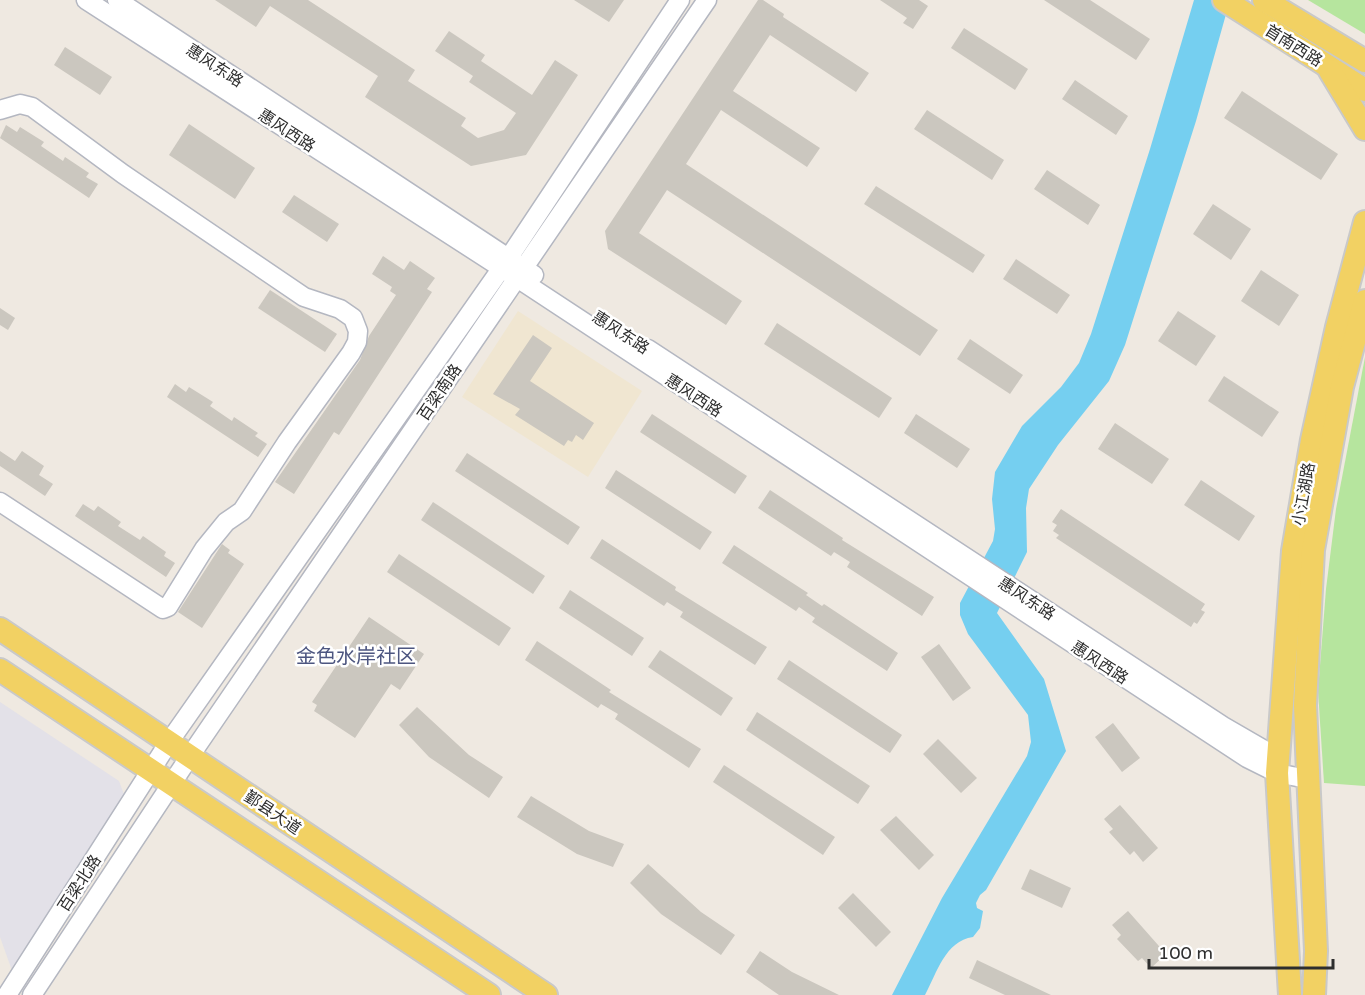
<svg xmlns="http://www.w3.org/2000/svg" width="1365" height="995" font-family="'Varela Round','Noto Sans SC',sans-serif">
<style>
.industrial{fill:#e3e1e8}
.education{fill:#f0e6d1}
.green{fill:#b6e59e}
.water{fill:#75cff0}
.building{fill:#cbc7bf}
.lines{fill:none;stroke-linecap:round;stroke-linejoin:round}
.minor-casing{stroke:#b4b7c1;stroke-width:21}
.major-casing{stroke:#c9c9c9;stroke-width:26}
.minor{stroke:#fff;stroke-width:18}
.major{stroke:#f2d163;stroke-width:22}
.labels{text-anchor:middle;stroke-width:5;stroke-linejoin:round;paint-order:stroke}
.street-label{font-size:16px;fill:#2e2e2e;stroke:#fff}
.quarter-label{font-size:20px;fill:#4d5680;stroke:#fff}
</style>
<rect width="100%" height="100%" fill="#efe9e1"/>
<path class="industrial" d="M0,702L119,781L125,797L15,979L0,937Z"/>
<path class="education" d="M518,311L642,391L588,477L462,397Z"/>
<g class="green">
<path d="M1308,0H1365V34Z"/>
<path d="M1365,357V786L1324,783L1318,691L1326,589L1336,509Z"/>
</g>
<path class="water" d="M1194,0H1230L1196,121L1125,345L1109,381L1058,445L1029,489L1026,508L1027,552L997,613L1044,679L1066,751L986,890L980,895L976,903L977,908L983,911L980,928L973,937C945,941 937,973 925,995H892L942,898L1027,756L1031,742L1028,715L968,634L960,615V603L993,541L995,529L992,499L995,472L1022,426L1061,387L1079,363L1091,334L1150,149Z"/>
<g class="building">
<path d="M215,0H308L415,70L408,81L466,118L461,126L478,138L504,130L516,113L469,82L473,76L435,51L449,31L485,55L481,61L532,95L555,60L578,75L526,155L471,166L365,97L378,76L270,6L256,27Z"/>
<path d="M574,0H624L609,22Z"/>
<path d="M758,0H763L784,14L783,17L869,73L856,92L770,35L733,91L820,148L807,167L721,110L686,164L938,330L920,356L667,190L639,233L742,301L726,325L608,249L605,231Z"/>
<path d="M880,0H919L928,6L913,29L903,23L907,18Z"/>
<path d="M1044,0H1090L1150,39L1136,60Z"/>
<path d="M964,28L1028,69L1015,90L951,48Z"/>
<path d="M65,47L112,77L100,95L54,65Z"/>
<path d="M1075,80L1128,116L1116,135L1062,99Z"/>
<path d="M1242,91L1338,154L1321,180L1224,118Z"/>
<path d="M927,110L1004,160L992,180L914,129Z"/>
<path d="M189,124L255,168L235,199L169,155Z"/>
<path d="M6,125L17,132L20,127L44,142L41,146L63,161L65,157L89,173L86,177L98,184L89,198L0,138Z"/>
<path d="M1047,170L1100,205L1088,225L1034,189Z"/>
<path d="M876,186L985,255L973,273L864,204Z"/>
<path d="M294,195L339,224L327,242L282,212Z"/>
<path d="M1213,204L1251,229L1231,260L1193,234Z"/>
<path d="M383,256L404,270L410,261L435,278L427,289L432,292L339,435L334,432L294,494L275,482L360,360L369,336L396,295L390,291L392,287L372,274Z"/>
<path d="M1016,259L1070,295L1057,314L1003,279Z"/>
<path d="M1261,270L1299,295L1279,326L1241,301Z"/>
<path d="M270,290L337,334L325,352L258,308Z"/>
<path d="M0,308L15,318L8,330L0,325Z"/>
<path d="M1178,311L1216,336L1196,366L1158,341Z"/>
<path d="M777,323L892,398L879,418L764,344Z"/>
<path d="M533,335L552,348L530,381L594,423L583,440L576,435L572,442L568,440L564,446L515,415L520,409L493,394Z"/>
<path d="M970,339L1023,375L1010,394L957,359Z"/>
<path d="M1224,376L1279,412L1262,437L1208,401Z"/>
<path d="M175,384L186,392L189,387L213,402L210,406L232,421L234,417L258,433L255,436L267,444L258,457L167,397Z"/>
<path d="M652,414L747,476L735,494L640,432Z"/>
<path d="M916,414L970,449L957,468L904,433Z"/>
<path d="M1115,423L1169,459L1152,484L1098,449Z"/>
<path d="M0,451L15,461L22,451L44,466L39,475L53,484L45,496L0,466Z"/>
<path d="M467,453L580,527L568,545L455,471Z"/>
<path d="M616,470L712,532L700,550L605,488Z"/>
<path d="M1201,480L1255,516L1239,541L1184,505Z"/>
<path d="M770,490L843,538L842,540L934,597L922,616L847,567L850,562L834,552L831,556L758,508Z"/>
<path d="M433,502L545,576L533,594L421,520Z"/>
<path d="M83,504L94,511L98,506L121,522L118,526L140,540L143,536L166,552L164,556L175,563L166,577L75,516Z"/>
<path d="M1061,509L1205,604L1201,610L1205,612L1197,624L1194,622L1191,627L1056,538L1059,535L1053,531L1057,525L1052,522Z"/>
<path d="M602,539L676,587L675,590L767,647L755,665L680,617L683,612L667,602L664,606L590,558Z"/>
<path d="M222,544L230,550L228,553L244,564L202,628L178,612Z"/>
<path d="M734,545L808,593L806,595L822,606L824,604L898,653L887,671L812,622L815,618L799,607L796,611L722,563Z"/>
<path d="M399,554L511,628L499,646L387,572Z"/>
<path d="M570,590L644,638L632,656L559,608Z"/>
<path d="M369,617L424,654L400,690L391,684L355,738L314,711L317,705L312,702Z"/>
<path d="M537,641L611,690L609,692L701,749L689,768L615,719L618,714L601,704L598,708L525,660Z"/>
<path d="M939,644L971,688L953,701L921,657Z"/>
<path d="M660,650L733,698L721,716L648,667Z"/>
<path d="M789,660L902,735L890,753L777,679Z"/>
<path d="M417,707L469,755L503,777L489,798L429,757L399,725Z"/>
<path d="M757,712L870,786L858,804L746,730Z"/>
<path d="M1113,723L1140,758L1122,772L1095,737Z"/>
<path d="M938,739L977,778L961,793L923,754Z"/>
<path d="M724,765L835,837L823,855L713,782Z"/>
<path d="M531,796L589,831L624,844L613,867L577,854L517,817Z"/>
<path d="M1120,805L1158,848L1143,862L1134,851L1130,855L1109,832L1113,829L1104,819Z"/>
<path d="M896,816L934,855L919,870L880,830Z"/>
<path d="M648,864L701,912L735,935L721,955L661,914L630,883Z"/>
<path d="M1030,869L1071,888L1062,908L1021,889Z"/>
<path d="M853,893L891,932L876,947L838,908Z"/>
<path d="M1128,911L1166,954L1151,968L1142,958L1138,961L1117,939L1121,935L1112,925Z"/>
<path d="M760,951L792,972L839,995H779L746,972Z"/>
<path d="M977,960L1051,995H1005L969,978Z"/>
</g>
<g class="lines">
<g class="minor-casing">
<g id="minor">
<path d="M86,0L517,278L1247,758L1277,773L1307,779"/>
<path d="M117,0L534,275"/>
<path d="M0,110L20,104L32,107L123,174L304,297L340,309L353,318L358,331L357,342L351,353L287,442L242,511L226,522L204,549L168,607L163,609L0,502"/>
<path d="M648,349L1223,726L1278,758"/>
<path d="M7,995L169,742L508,259L680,0"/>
<path d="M32,995L190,756L707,0"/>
</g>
</g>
<g class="major-casing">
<g id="major">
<path d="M1224,0L1365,90"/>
<path d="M1264,0L1365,61"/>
<path d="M1330,71L1365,129"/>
<path d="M0,629L546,995"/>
<path d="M0,670L489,995"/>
<path d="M1290,995L1277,773L1293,551L1312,440L1337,327L1365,222"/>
<path d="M1314,995L1316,951L1305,705L1313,550L1342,387L1365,301"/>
</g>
</g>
<use href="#minor" class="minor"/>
<use href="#major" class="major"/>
</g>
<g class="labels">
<g class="street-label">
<text transform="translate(1294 45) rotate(32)" y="6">首南西路</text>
<text transform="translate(215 65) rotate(33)" y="6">惠风东路</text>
<text transform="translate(287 130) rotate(33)" y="6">惠风西路</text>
<text transform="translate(621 332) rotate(33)" y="6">惠风东路</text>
<text transform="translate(439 392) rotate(-56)" y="6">百梁南路</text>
<text transform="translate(694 395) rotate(33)" y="6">惠风西路</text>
<text transform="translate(1303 494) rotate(-80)" y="6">小江湖路</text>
<text transform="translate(1027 598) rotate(33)" y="6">惠风东路</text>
<text transform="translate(1100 662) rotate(33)" y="6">惠风西路</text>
<text transform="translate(273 812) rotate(34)" y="6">鄞县大道</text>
<text transform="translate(79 883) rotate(-57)" y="6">百梁北路</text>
</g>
<g class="quarter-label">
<text x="356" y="663">金色水岸社区</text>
</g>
</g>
<path d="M1149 959v9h184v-9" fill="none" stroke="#2e2e2e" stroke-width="3"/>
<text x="1158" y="959" font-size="18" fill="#2e2e2e" stroke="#ffffff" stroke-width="4.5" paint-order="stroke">100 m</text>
</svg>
